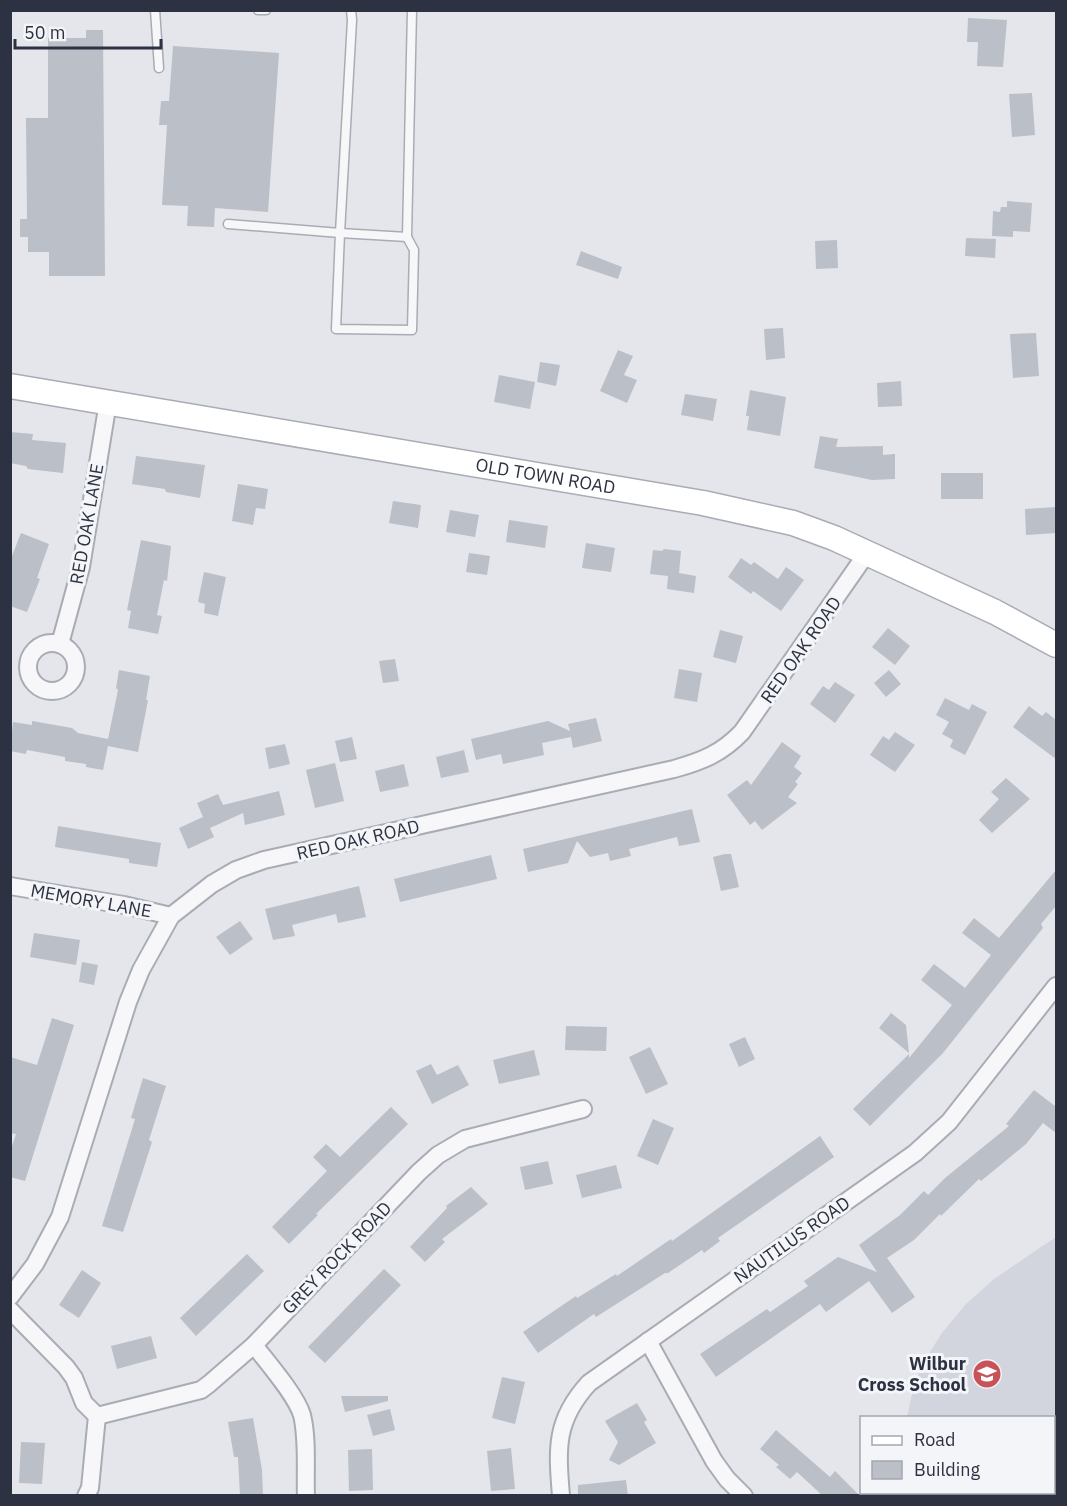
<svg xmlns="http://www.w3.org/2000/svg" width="1067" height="1506" font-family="'IBM Plex Sans',sans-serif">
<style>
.built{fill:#d2d5dd}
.building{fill:#bbbfc7}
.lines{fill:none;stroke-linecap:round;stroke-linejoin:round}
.service-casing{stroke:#a9acb5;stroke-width:11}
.minor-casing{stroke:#a9acb5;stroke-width:20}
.secondary-casing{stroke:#a9acb5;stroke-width:27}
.service{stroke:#f7f7f9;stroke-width:8}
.minor{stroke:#f7f7f9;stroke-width:16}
.secondary{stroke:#fff;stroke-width:24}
.labels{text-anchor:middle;stroke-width:6;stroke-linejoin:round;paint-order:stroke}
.street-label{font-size:18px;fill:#2c3242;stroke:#f4f5f8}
.poi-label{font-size:18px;font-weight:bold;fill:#2c3242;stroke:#f4f5f8;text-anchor:end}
</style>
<rect width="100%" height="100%" fill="#e4e6eb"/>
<path class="built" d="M1056,1237V1495H914V1493L1054,1492V1418L907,1417L914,1385L923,1363L942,1333L965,1305L994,1279Z"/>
<g class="building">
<path d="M968,18L1007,20L1003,67L977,66L978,42H967Z"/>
<path d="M86,30H103L105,276H49V252H28V237H20V219H27L26,118H48V38H86Z"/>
<path d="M173,46L279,53L268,212L215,208L214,227L187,226L188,206L162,205L167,125H159L161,101H169Z"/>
<path d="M1032,93L1035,135L1012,137L1009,94Z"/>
<path d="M1007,201L1032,203L1030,232L1013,231V237L992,236L993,211L1000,212L1001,207H1007Z"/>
<path d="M966,238L996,239L995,258L965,256Z"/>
<path d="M837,240L838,268L816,269L815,241Z"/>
<path d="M581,251L622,267L618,279L576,265Z"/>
<path d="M783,328L785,358L766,360L764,329Z"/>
<path d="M1036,333L1039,376L1013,378L1010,334Z"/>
<path d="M618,350L633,356L624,375L637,380L627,403L600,391Z"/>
<path d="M540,362L560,365L556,386L537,382Z"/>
<path d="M499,375L535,382L530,409L494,402Z"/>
<path d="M901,381L902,406L878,407L877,383Z"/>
<path d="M750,390L786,397L780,436L747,430L749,416H746Z"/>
<path d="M685,394L717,399L713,421L681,415Z"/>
<path d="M10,432L33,434L32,440L66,443L63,473L28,469L26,466L10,463Z"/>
<path d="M820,436L838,439L836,447L883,446V455L895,454V479L872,480L814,468Z"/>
<path d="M136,456L205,465L200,498L166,492L165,489L132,484Z"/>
<rect x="941" y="473" width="42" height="26"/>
<path d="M238,484L268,489L265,509L256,508L253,525L232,521Z"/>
<path d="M393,501L421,505L418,528L389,523Z"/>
<path d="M1056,507V533L1026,535L1025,509Z"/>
<path d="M450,510L479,515L475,537L446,532Z"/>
<path d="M509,520L548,526L545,548L506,542Z"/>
<path d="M21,533L49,544L37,578L40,579L27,612L10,606V561Z"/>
<path d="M141,540L171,546L167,581L164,580L157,615L162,616L158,634L128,628L131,611L127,610Z"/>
<path d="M586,543L615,548L611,572L582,568Z"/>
<path d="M664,549L681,551L679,573L696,576L694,593L667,589L668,576L650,574L653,550L662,551Z"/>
<path d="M469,553L490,556L487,575L466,572Z"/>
<path d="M741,558L751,565L754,562L778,579L786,567L804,580L781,611L753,591L751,594L728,577Z"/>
<path d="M204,572L226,577L218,616L204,613L205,604L198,602Z"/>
<path d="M888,628L910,646L895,665L872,647Z"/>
<path d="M720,630L743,636L736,663L713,657Z"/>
<path d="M395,659L399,681L383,683L379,661Z"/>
<path d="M679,669L702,673L697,702L674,698Z"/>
<path d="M119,670L150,676L146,700H148L138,752L108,746L103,770L86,767V764L65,761V757L27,750L26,754L10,751L13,722L32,725V721L72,728L78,733L108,739L118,690L116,688Z"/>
<path d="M889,670L901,684L886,697L874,683Z"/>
<path d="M835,682L855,695L835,723L810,704L823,686L829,690Z"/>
<path d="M945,698L969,710L972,704L987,712L965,755L950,747L953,740L942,734L949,722L936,715Z"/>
<path d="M1029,706L1042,716L1046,712L1056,720V759L1013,727Z"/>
<path d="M596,718L602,741L573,748L571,737L542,743L544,755L503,764L501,754L476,760L471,739L548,721L570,731L568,724Z"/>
<path d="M895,732L915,745L895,772L870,755L883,736L889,740Z"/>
<path d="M352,737L357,759L340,762L335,741Z"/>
<path d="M782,742L801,756L794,767L802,773L795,782L798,784L788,797L797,803L762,830L755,821L750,825L727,795L747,780L751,785Z"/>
<path d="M285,744L290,764L269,769L265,748Z"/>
<path d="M464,750L469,772L441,778L436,757Z"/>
<path d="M335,763L344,801L315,808L306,770Z"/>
<path d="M404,764L409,786L380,792L375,771Z"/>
<path d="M1006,778L1030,799L992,833L979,820L999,799L991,792Z"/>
<path d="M279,791L285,815L245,825L243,813L210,828L214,837L188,849L179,828L203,817L197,803L218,794L223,805Z"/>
<path d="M692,809L700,842L679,846L677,837L629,849L631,856L610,861L608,853L590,857L577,841L568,863L528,872L523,849Z"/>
<path d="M58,826L161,843L157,867L129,863V859L55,847Z"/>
<path d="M725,854H731L739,887L721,891L713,857Z"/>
<path d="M491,855L497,879L400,902L394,879Z"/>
<path d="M1056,870V906L1041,924L1043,928L943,1053L870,1126L853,1109L909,1054V1058L952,1005L921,980L934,964L965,988L991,955L962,933L974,918L999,938Z"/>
<path d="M359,886L366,917L338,923L336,914L292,925L295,936L273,940L265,909Z"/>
<path d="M240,921L253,939L230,955L216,937Z"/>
<path d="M34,933L80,940L76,965L30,957Z"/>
<path d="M82,962L98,965L94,985L79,982Z"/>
<path d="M891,1013L906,1025L909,1053L879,1028Z"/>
<path d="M52,1018L74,1025L25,1181L10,1177V1152L16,1134L10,1133V1057L37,1065Z"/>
<path d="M566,1026L607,1027L606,1051L565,1050Z"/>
<path d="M745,1037L755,1059L739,1067L729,1044Z"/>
<path d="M650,1047L668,1084L646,1094L629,1057Z"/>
<path d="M534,1050L540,1075L499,1084L493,1060Z"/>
<path d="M431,1064L437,1075L458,1065L469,1085L432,1104L416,1071Z"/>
<path d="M143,1078L166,1086L149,1140L152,1142L123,1232L102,1226L135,1119L131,1118Z"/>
<path d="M1034,1090L1055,1106L1056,1133L1043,1123L1026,1144L981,1181L979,1179L941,1216L940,1214L914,1240L887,1258L915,1297L892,1313L869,1281L826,1312L820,1304L716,1377L700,1354L767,1309L770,1312L808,1286L804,1281L838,1257L877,1272L859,1245L900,1215L924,1191L928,1195L945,1178L1009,1126L1006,1124Z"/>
<path d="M391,1107L408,1124L316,1214L318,1215L289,1244L272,1227L327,1171L313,1157L326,1144L340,1157Z"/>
<path d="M653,1119L674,1128L658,1165L637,1156Z"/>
<path d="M820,1136L834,1157L718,1238L720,1241L704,1253L702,1250L668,1273H665L596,1317L594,1314L538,1353L523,1332L576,1296L577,1298L616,1274L617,1276L671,1239L672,1241Z"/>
<path d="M548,1161L553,1184L525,1190L520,1167Z"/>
<path d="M616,1165L622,1188L582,1198L576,1175Z"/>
<path d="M471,1187L488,1204L442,1239L445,1242L425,1262L410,1247L447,1208L446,1206Z"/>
<path d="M247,1254L264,1271L196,1336L180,1318Z"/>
<path d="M384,1269L401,1285L325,1363L308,1347Z"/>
<path d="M82,1270L101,1283L79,1318L59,1305Z"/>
<path d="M151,1336L157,1358L117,1369L111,1346Z"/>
<path d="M502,1377L525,1382L515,1424L492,1418Z"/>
<path d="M341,1396H388V1401L345,1412Z"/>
<path d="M637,1403L647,1420L644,1422L656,1443L619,1465L609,1460L618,1442L605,1421Z"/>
<path d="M390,1409L395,1430L373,1436L367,1415Z"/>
<path d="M253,1418L262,1470L263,1496H240L238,1457H234L228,1422Z"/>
<path d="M776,1430L830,1477L835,1471L860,1496H823L797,1472L790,1479L776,1467L779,1465L760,1449Z"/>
<path d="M21,1442L45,1443L42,1484L19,1483Z"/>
<path d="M511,1448L515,1489L491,1491L487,1451Z"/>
<path d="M372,1449L373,1490L349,1491L348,1450Z"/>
<path d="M626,1480L628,1496H578V1485Z"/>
</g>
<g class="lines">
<g class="service-casing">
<g id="service">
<path d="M155,10L159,68"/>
<path d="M258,10H266"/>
<path d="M351,10L352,20L340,233L407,237L412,10"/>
<path d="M228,224L340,233L336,329L412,330L414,250L407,237"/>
</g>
</g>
<g class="minor-casing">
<g id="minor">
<circle cx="52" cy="667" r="24"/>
<path d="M60,644L81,567L108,402"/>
<path d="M10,886L124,905L171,916"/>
<path d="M10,1297L35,1264L60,1217L128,1002L141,970L171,916L212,884L236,870L264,860L674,769C702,761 721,754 742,732L867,553"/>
<path d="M10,1310L66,1367L74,1378L84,1403L97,1416"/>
<path d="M648,1341L714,1461L727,1479L744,1496"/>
<path d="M254,1345C267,1362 296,1395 302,1415C308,1440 305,1470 306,1496"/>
<path d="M97,1416L201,1390L209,1384L254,1345L419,1172L438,1155L465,1139L583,1109"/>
<path d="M86,1496L90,1488L97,1416"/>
<path d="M561,1496C557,1448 555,1420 589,1383L915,1153L949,1122L1056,986"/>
</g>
</g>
<g class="secondary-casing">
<g id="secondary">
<path id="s1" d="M10,386L703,503L793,523L834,538L995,612L1056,645"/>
</g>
</g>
<use href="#service" class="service"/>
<use href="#minor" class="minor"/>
<use href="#secondary" class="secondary"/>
</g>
<defs>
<g id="school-disc" transform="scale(1.5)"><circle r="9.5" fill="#c75258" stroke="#f4f5f8"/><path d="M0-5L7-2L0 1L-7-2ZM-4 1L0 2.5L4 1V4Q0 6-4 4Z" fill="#fff"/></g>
</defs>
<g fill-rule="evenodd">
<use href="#school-disc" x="987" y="1374"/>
</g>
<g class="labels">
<g class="street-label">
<text dy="6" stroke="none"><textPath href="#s1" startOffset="543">OLD TOWN ROAD</textPath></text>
<text transform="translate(87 524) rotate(-80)" y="6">RED OAK LANE</text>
<text transform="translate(801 650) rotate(-55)" y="6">RED OAK ROAD</text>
<text transform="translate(358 840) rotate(-13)" y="6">RED OAK ROAD</text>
<text transform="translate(91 901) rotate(10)" y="6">MEMORY LANE</text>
<text transform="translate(792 1240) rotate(-35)" y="6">NAUTILUS ROAD</text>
<text transform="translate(337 1258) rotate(-46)" y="6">GREY ROCK ROAD</text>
</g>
<g class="poi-label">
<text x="966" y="1370">Wilbur<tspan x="966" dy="21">Cross School</tspan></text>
</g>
</g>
<rect width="1067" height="1506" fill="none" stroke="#2c3242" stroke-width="24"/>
<rect x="860" y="1416" width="195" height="78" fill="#f4f5f8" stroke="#a4a7af" stroke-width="1.5"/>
<rect x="872" y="1436" width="30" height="9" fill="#ffffff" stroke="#a4a7af" stroke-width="1.5"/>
<text x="914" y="1446" font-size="18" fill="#2c3242">Road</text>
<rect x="872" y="1461" width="30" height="18" fill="#bbbfc7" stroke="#a4a7af" stroke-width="1.5"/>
<text x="914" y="1476" font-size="18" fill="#2c3242">Building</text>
<path d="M15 39v9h146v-9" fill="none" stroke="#2c3242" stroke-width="3"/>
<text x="24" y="39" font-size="18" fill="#2c3242" stroke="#f4f5f8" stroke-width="4.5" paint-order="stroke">50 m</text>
</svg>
